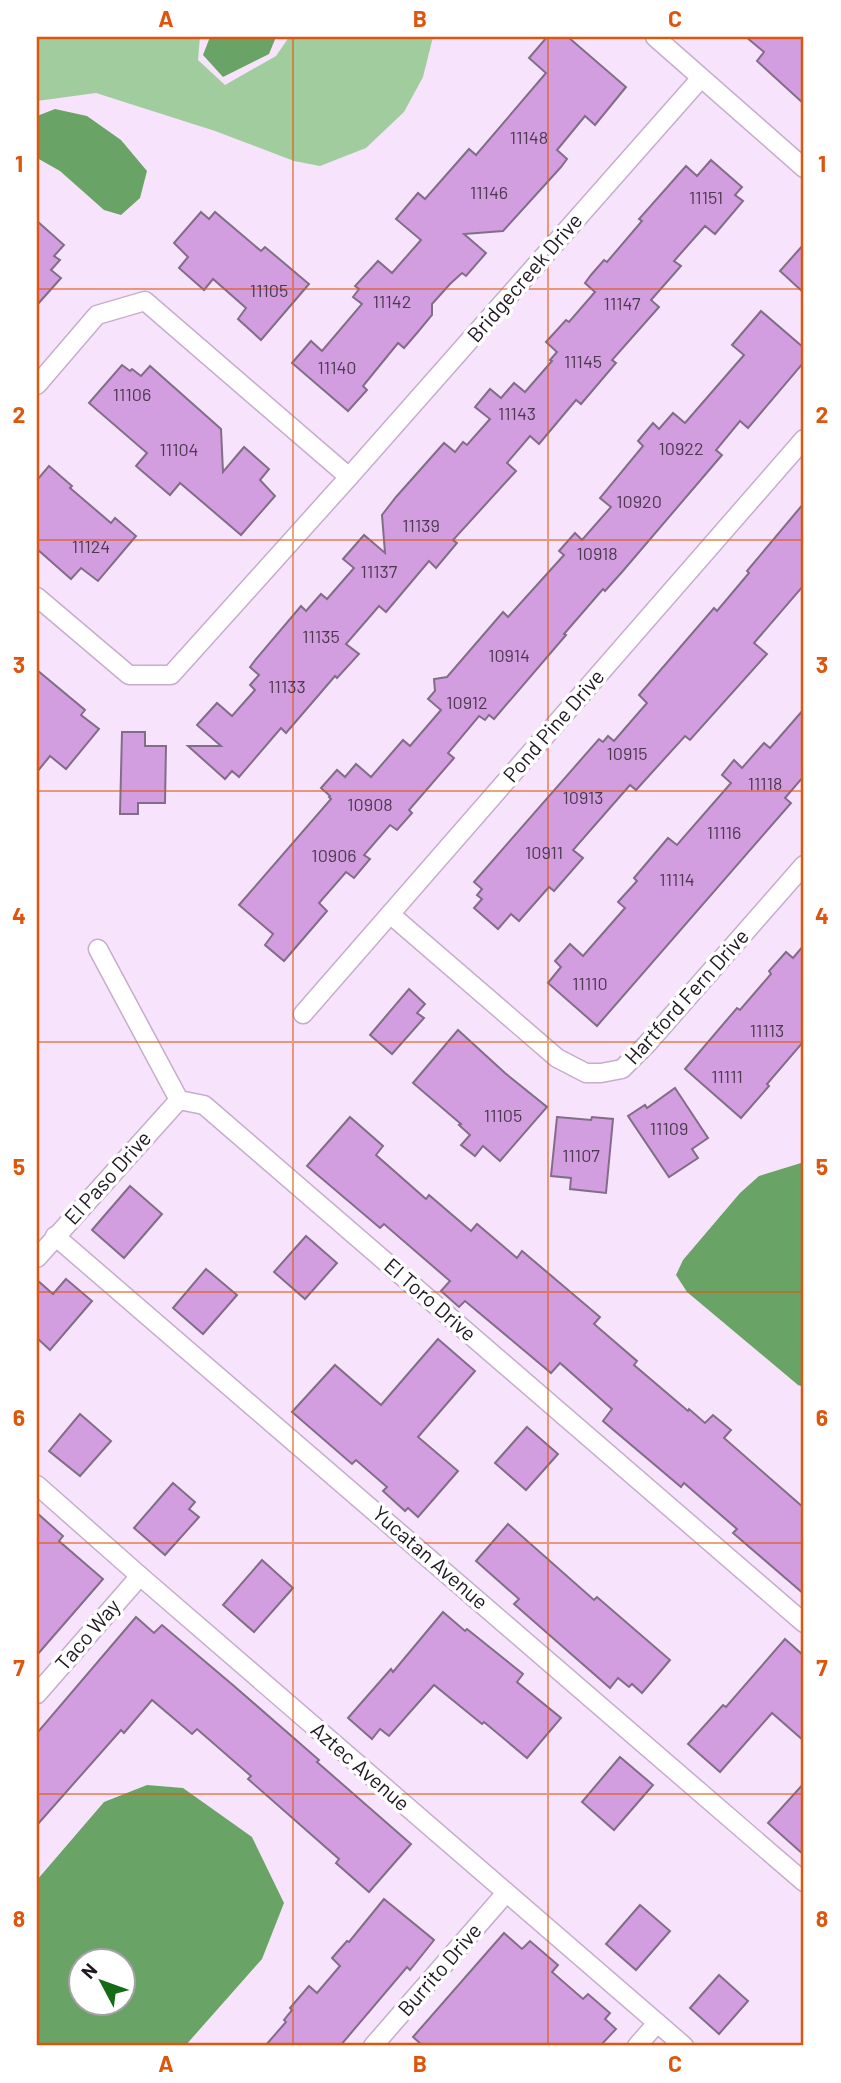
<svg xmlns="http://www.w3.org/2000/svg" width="841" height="2083" font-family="Barlow,sans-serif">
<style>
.green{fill:#a1cd9e}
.water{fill:#6aa366;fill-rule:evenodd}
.building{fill:#d29edf;stroke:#826d88;stroke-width:2}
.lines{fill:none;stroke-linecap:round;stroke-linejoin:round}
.minor-casing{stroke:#c5adcb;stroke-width:21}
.minor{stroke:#fff;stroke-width:18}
.grid{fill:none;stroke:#de560d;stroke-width:2;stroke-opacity:0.55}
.labels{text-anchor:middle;stroke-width:7;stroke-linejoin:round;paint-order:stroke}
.number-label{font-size:18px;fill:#4c3950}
.street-label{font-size:21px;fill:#1f1721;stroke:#fff}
.neatline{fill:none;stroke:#de560d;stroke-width:2.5}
.grid-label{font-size:23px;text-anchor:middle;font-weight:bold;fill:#de560d}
</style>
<rect width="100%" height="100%" fill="#f7e4fc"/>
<path class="green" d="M37,37H200L198,60L225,85L276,56L289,37H433L423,77L404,112L366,148L320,166L294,161L215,131L96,93L37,101Z"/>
<g class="water">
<path d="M210,37H276L269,54L223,77L203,55Z"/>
<path d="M55,109L87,116L121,140L147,171L140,198L121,215L104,210L60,171L37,158V116Z"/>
<path d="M804,1160V1387L798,1385L687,1292L676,1275L683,1260L740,1193L759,1176L801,1163Z"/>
<path d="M147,1785L183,1788L252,1837L284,1903L262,1959L185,2046H37V1880L104,1802ZM80,1960H122V2002H80Z"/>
</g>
<g class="building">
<path d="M547,37H568L626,87L595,125L585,116L557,150L567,159L561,167L503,231L464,234L486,253L466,276L462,273L450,284L432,304V315L417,333L404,348L398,343L363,386L367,390L348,411L292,363L311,341L322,351L362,304L353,297L359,289L355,286L378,261L392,273L421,240L396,219L418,193L425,199L469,149L476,155L546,73L529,58Z"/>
<path d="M746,37H804V104L757,61L764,52Z"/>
<path d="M711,160L742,187L735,195L743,201L715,234L705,226L674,261L681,266L651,300L659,307L612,360L616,363L581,404L576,400L539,444L530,436L507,463L516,471L453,540L457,543L436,568L429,561L386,612L379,606L346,644L359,654L337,678L335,676L286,733L281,728L239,777L232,771L225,779L188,746H221L197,725L217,703L232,716L255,690L250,685L259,675L250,667L256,659L301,606L306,611L321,594L327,599L354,568L343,559L364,535L385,553L382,515L396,497L444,443L455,452L463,442L467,445L490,419L475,407L490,389L501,398L514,383L525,392L552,361L550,360L557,352L546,342L566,320L569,322L595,292L585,283L591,275L604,260L607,262L642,221L639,219L686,166L697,176Z"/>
<path d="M201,212L209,219L215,212L261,251L265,247L309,284L261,340L238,319L246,308L213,279L204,290L179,268L188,257L174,243Z"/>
<path d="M37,221L64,245L54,256L60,260L51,270L61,278L37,305Z"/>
<path d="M804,244V293L780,271Z"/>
<path d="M761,311L804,348V362L748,428L740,421L716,450L722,455L622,572L605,591L603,589L564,634L566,635L494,719L489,715L485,720L479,716L448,753L454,758L409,810L412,813L397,830L390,825L364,855L370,859L354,878L346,872L319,903L327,911L284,961L265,945L273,934L239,905L331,799L329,797L330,796L321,788L337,770L345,777L356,764L371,777L403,740L410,746L441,710L428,699L435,691L434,679L447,677L503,612L508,617L564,555L559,551L575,533L582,540L611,507L600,498L643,446L638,441L653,423L659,429L673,413L685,423L744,355L732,345Z"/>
<path d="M122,365L130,371L132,369L141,376L150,366L221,429L223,472L244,447L269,469L260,480L275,496L241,535L180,483L170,495L136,466L147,453L89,403Z"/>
<path d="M49,466L72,486L70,488L111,523L115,518L136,536L98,581L81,568L71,579L37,549V480Z"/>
<path d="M804,503V585L754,643L767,654L690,740L685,736L636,790L630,785L573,850L583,858L554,891L549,887L519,921L511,914L498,929L474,908L482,899L477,895L482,889L474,882L599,739L603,742L608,736L614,741L647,703L639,695L714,608L717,611L749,573L747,571Z"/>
<path d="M37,670L85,710L81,715L99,729L66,769L50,756L37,772Z"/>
<path d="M804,709V776L785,798L791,803L597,1026L548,983L561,967L555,961L570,944L583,956L625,908L618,902L637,881L634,878L668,838L677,845L731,783L722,775L734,760L742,768L764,743L770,748Z"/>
<path d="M122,732H145V746H166L165,803H138V814H120Z"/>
<path d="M804,945V1041L767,1084L769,1086L741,1118L685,1069L737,1008L740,1010L771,974L769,971L786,952L793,958Z"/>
<path d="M409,989L425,1004L417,1013L424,1018L392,1054L370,1035Z"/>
<path d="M458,1030L505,1073L547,1107L500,1161L483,1146L475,1156L461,1145L470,1135L459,1125L461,1124L413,1083Z"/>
<path d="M675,1088L708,1138L692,1149L698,1158L669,1177L628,1116L645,1105L647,1108Z"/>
<path d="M350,1117L383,1146L376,1155L426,1199L429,1195L471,1231L477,1224L517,1258L522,1251L600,1317L594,1324L637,1361L634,1365L688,1411L689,1409L705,1423L713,1415L731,1430L724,1438L804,1508V1594L733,1533L737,1529L684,1483L681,1487L603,1421L612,1409L560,1363L551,1373L465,1301L459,1307L441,1291L450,1281L384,1224L380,1228L307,1166Z"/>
<path d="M557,1117L591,1120L592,1117L613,1119L606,1193L570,1189L571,1178L551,1176Z"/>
<path d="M130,1186L162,1214L124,1258L92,1230Z"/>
<path d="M306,1236L337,1263L305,1299L274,1272Z"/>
<path d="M206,1269L237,1295L203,1334L173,1308Z"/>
<path d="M66,1279L92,1301L50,1350L37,1338V1280L53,1294Z"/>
<path d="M438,1339L475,1371L418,1437L458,1471L418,1517L408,1508L405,1511L383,1491L387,1487L356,1460L352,1464L292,1412L335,1365L381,1405Z"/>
<path d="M80,1414L111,1441L80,1476L49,1451Z"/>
<path d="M527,1427L558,1454L526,1490L495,1463Z"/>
<path d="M173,1483L195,1502L189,1509L199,1517L165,1555L134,1528Z"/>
<path d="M37,1513L63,1536L59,1541L103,1579L37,1655Z"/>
<path d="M508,1524L594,1600L597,1597L670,1660L642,1693L632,1684L629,1687L618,1678L610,1688L514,1604L519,1599L476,1561Z"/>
<path d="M262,1560L293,1588L254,1632L223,1605Z"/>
<path d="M443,1612L465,1631L467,1629L523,1674L517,1682L561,1718L527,1758L484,1722L482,1724L434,1685L389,1736L380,1729L372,1739L348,1718L391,1669L393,1672Z"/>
<path d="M136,1617L154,1633L162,1625L234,1686L319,1760L317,1762L411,1844L369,1892L336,1863L339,1859L248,1779L251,1776L197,1729L192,1734L152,1700L124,1733L121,1730L37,1825V1733Z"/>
<path d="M785,1639L804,1656V1741L772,1713L720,1772L688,1744L723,1705L726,1707Z"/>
<path d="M620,1757L653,1785L614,1830L582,1802Z"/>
<path d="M804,1783V1855L768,1823Z"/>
<path d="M384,1899L434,1940L410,1970L407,1967L340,2046H265L286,2022L284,2020L292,2010L290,2008L309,1986L317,1993L340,1966L332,1958L347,1941L349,1942Z"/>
<path d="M640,1905L670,1931L636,1970L606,1944Z"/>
<path d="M504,1933L522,1949L530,1941L558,1965L552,1972L583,1999L588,1994L610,2013L605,2019L616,2029L600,2046H423L413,2037Z"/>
<path d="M719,1975L748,2001L719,2034L690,2008Z"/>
</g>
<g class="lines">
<g class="minor-casing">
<g id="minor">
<path d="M655,37L804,168"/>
<path d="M37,385L97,315L145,301L349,477L171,675H129L37,597"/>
<path d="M349,477L701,78"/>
<path d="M390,914L557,1058L586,1073H601L622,1069L647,1044L804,865"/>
<path d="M98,949L179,1100L204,1105L804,1623"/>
<path d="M303,1014L804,439"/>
<path d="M55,1236L804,1882"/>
<path d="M37,1258L179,1100"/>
<path d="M37,1485L140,1576L684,2046"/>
<path d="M37,1694L140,1576"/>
<path d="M373,2046L506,1893"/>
<path d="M637,2046L657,2023"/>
</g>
</g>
<use href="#minor" class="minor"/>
</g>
<path class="grid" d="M293,37V2046M548,37V2046M37,289H804M37,540H804M37,791H804M37,1042H804M37,1292H804M37,1543H804M37,1794H804"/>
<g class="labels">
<g class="number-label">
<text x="529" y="144">11148</text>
<text x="489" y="199">11146</text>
<text x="706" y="204">11151</text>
<text x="269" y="297">11105</text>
<text x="392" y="308">11142</text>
<text x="622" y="310">11147</text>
<text x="583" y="368">11145</text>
<text x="337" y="374">11140</text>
<text x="132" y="401">11106</text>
<text x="517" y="420">11143</text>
<text x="681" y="455">10922</text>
<text x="179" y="456">11104</text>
<text x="639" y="508">10920</text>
<text x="421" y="532">11139</text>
<text x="91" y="553">11124</text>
<text x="597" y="560">10918</text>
<text x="379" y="578">11137</text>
<text x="321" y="643">11135</text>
<text x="509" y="662">10914</text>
<text x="287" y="693">11133</text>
<text x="467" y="709">10912</text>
<text x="627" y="760">10915</text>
<text x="765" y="790">11118</text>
<text x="583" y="804">10913</text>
<text x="370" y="811">10908</text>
<text x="724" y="839">11116</text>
<text x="544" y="859">10911</text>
<text x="334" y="862">10906</text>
<text x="677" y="886">11114</text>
<text x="590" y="990">11110</text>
<text x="767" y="1037">11113</text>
<text x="727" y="1083">11111</text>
<text x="503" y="1122">11105</text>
<text x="669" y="1135">11109</text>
<text x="581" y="1162">11107</text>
</g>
<g class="street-label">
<text transform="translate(525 278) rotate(-49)" y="7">Bridgecreek Drive</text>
<text transform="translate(554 726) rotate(-49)" y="7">Pond Pine Drive</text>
<text transform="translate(687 997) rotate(-48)" y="7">Hartford Fern Drive</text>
<text transform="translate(108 1178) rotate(-48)" y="7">El Paso Drive</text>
<text transform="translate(430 1300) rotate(41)" y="7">El Toro Drive</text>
<text transform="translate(430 1558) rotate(41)" y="7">Yucatan Avenue</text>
<text transform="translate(88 1635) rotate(-49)" y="7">Taco Way</text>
<text transform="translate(360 1767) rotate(41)" y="7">Aztec Avenue</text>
<text transform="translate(440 1970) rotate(-49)" y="7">Burrito Drive</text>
</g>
</g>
<rect width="841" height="2083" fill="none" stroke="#ffffff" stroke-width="77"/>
<g transform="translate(102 1982) rotate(311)"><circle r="33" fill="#ffffff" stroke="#a5a2a6" stroke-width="2"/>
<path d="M0-5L12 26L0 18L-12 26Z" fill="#146c16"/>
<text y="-10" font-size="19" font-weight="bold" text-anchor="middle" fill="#1f1721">N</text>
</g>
<rect x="38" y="38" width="764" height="2006" class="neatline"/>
<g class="grid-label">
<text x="166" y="27">A</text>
<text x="420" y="27">B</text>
<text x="675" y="27">C</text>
<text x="19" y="172">1</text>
<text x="822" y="172">1</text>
<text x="19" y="423">2</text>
<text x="822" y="423">2</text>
<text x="19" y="673">3</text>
<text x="822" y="673">3</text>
<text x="19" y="924">4</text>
<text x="822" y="924">4</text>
<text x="19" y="1175">5</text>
<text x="822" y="1175">5</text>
<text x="19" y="1426">6</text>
<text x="822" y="1426">6</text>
<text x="19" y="1676">7</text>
<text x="822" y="1676">7</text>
<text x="19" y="1927">8</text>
<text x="822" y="1927">8</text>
<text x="166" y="2072">A</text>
<text x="420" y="2072">B</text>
<text x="675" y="2072">C</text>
</g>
</svg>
